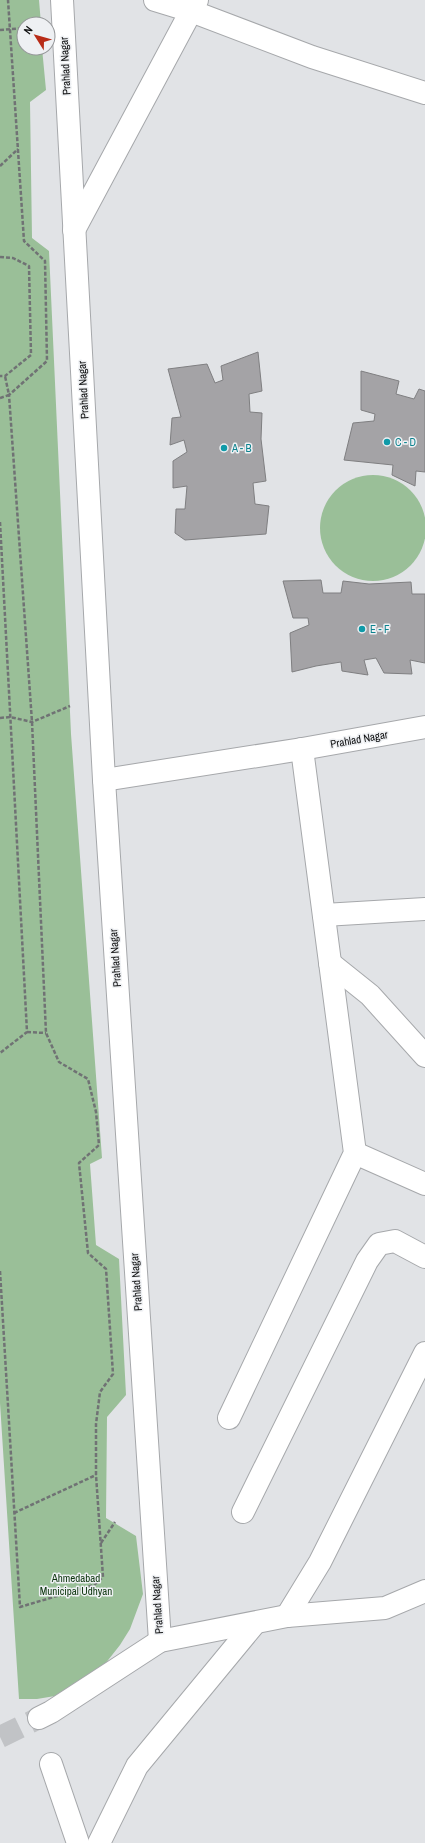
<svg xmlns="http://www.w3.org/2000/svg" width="425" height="1843" font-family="'Archivo Narrow',sans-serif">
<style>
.green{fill:#9abf98}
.building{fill:#a4a3a6;stroke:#7f7f81}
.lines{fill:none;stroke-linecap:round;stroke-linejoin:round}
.secondary-tunnel{stroke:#c1c3c6;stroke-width:22;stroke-dasharray:22 11;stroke-linecap:butt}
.street-casing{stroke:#a6a8ab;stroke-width:24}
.secondary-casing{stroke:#a6a8ab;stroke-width:24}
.path{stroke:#707274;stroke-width:2.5;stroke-dasharray:4 2;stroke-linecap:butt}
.street{stroke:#fff;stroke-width:22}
.secondary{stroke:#fff;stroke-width:22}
.culture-dot{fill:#0f9aa8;stroke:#eef0f3;stroke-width:1.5}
.labels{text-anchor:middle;stroke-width:3;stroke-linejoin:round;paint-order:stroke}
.street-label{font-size:11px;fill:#0d0e0f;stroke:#eef0f3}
.culture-label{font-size:11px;fill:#0d838f;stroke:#eef0f3;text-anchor:start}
.park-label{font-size:11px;fill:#0c350d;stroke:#eef0f3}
</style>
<rect width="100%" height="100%" fill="#e1e3e6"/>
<g class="green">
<path d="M0,0H39L41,24H24V48H42L46,90L30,102L32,238L49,251L71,734L102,1158L90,1164L96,1245L119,1259L126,1395L107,1417L106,1518L136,1536L143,1594L130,1629L120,1645L105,1664L71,1690L55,1696L37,1699H19L0,1403Z"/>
<circle cx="373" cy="528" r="53"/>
</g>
<g class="building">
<path d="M258,352L262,391L249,394L250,412L262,413L261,439L266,481L253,483L255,504L269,506L266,534L185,540L175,533L176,509H185L187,486L173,488V461L187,452L184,440L170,445L172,418L181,417L168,369L207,364L215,383L223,380L221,366Z"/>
<path d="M361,371L399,381L396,394L414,399L419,389L425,391V472L416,471L415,486L392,475L393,465L344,460L353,423L374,421L375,414L361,410Z"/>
<path d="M321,580L323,593H341L343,581L369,584L411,582L412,594H425V663L410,660L412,674L384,673L376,658L364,660L368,675L342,671L341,662L316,666L292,672L290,633L309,625L308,618H293L283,581Z"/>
</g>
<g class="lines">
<path class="secondary-tunnel" d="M0,1737L39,1718"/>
<g class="street-casing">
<g id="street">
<path d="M155,0L191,11L312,57L425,93"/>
<path d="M74,230L197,0"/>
<path d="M104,780L302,749L425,727"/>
<path d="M324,915L425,909"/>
<path d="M330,963L370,995L425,1056"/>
<path d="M355,1153L425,1184"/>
<path d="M229,1418L355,1153L302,749"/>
<path d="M243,1512L367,1261L379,1244L395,1241L425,1257"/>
<path d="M287,1616L320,1562L425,1353"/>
<path d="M51,1764L78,1843"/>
<path d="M99,1843L137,1766L255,1623"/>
</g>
</g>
<g class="secondary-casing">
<g id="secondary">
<path d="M62,0L104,780L160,1641"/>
<path d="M39,1718L51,1712L160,1641L287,1616L385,1608L425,1591"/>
</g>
</g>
<g class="path">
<path d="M0,30L24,28"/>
<path d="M0,166L18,149"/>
<path d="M0,257L13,258L29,266L31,355L5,376H0"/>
<path d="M0,398L9,395L5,376"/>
<path d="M0,522L27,1032L0,1053"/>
<path d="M0,718L10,717L32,722L70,706"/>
<path d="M27,1032L46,1033"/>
<path d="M0,1271L20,1607L94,1585L103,1577L96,1475V1424L100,1392L113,1374L106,1269L88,1253L79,1163L99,1145L96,1112L88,1079L59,1062L46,1033L32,722L9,395L47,361L45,261L24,241L8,0"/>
<path d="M14,1513L96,1475"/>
<path d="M101,1543L115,1522"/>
</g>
<use href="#street" class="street"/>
<use href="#secondary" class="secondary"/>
</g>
<g class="culture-dot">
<circle cx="387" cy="442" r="4"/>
<circle cx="224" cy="448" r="4"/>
<circle cx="362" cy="629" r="4"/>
</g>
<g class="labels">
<g class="street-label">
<text transform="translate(65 66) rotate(-93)" y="4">Prahlad Nagar</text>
<text transform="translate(83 390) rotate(-93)" y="4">Prahlad Nagar</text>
<text transform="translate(359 739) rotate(-10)" y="4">Prahlad Nagar</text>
<text transform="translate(115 958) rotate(-94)" y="4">Prahlad Nagar</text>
<text transform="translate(136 1282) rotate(-94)" y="4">Prahlad Nagar</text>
<text transform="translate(157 1605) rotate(-94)" y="4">Prahlad Nagar</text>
</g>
<g class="culture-label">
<text x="395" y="446">C - D</text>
<text x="232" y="452">A - B</text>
<text x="370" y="633">E - F</text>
</g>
<g class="park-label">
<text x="76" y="1582">Ahmedabad<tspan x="76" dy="13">Municipal Udhyan</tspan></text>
</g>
</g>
<g transform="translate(36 36) rotate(307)"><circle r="19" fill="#eef0f3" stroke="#949698"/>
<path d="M0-3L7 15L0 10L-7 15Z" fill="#b82b17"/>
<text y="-6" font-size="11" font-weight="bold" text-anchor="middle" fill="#0d0e0f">N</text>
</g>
</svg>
